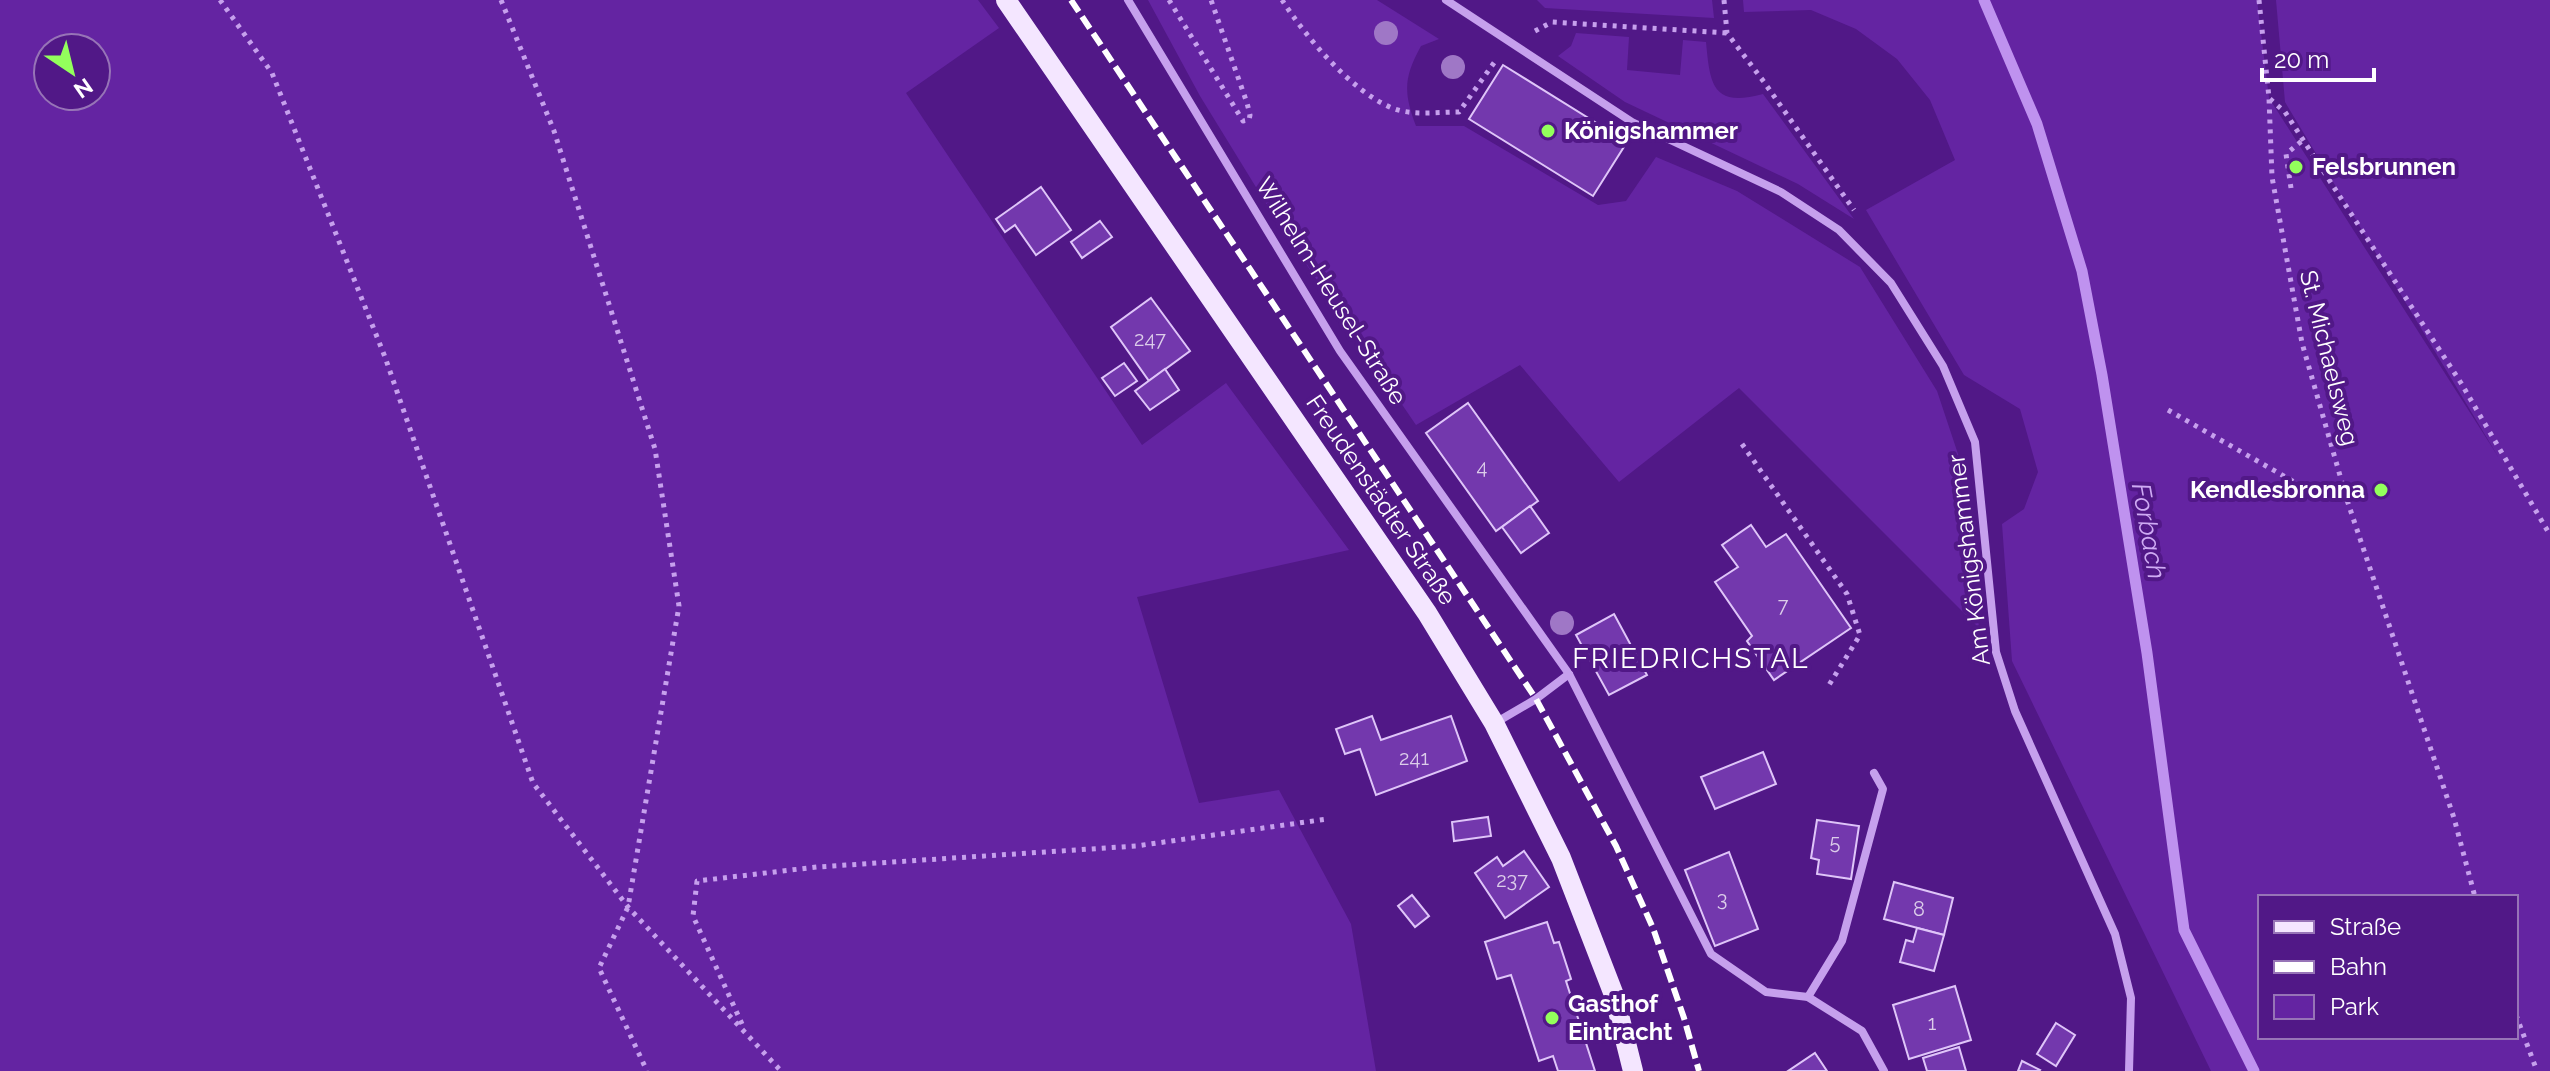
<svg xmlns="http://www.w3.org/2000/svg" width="2550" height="1071" font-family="Raleway,sans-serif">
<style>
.green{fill:#6424a2;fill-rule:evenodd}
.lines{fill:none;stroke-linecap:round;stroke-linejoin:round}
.stream{stroke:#bf92ef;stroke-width:11}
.building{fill:#7338ad;stroke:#dfc5f9;stroke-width:2}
.path{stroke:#c6a0ed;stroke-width:5;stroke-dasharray:4 6;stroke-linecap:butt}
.minor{stroke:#c6a0ed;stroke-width:8}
.primary{stroke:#f4e6ff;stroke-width:20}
.rail{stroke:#fff;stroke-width:6;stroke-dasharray:14 6;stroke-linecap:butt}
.tree{fill:#9f77c6}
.poi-dot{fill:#93ff5c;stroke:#511887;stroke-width:3}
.labels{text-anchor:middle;stroke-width:8;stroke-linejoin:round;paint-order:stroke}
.number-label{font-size:20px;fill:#dccdea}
.poi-label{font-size:24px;font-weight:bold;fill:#fff;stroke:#511887;text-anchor:start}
.street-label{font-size:24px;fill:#fff;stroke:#511887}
.water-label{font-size:26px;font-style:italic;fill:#cfabf4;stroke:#511887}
.quarter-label{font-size:28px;letter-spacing:2px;fill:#fff;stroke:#511887}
</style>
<rect width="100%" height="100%" fill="#511887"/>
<g class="green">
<path d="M0,0H978L999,28L906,93L1142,445L1226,383L1349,550L1137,597L1199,803L1279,790L1351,924L1376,1071H0ZM48,48H96V96H48Z"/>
<path d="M1148,0H1377L1439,39L1421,46C1404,77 1403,92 1416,126H1464L1598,205L1626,201L1656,157L1737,191L1860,267L1937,391L1962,466L1979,628L1739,388L1619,482L1520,365L1416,425L1278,223L1200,96Z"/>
<path d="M1537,0H1712L1714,18L1545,8Z"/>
<path d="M1743,0H2257L2269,98L2499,458L2285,102L2276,0H2550V1071H2211L2012,661L2002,524L2024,509L2038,472L2020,409L1964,375L1866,210L1955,160L1930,100L1897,59L1856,29L1811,10L1744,12ZM2260,897H2516V1037H2260Z"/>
<path d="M1576,33L1629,37L1627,70L1680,75L1683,40L1706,42C1710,84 1712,108 1763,94L1854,219L1798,184L1625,102L1558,56L1571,46Z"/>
</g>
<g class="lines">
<path class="stream" d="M1984,0L2037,124L2082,271L2102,375L2147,653L2184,930L2254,1071"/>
</g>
<g class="building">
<path d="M1503,65L1627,142L1593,196L1469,119Z"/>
<path d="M1041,187L1071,230L1036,255L1015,225L1005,232L996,219Z"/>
<path d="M1100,221L1112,237L1082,258L1071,242Z"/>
<path d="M1151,298L1190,351L1149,381L1111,327Z"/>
<path d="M1124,363L1137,381L1115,396L1102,378Z"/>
<path d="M1165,369L1179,390L1150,410L1135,391Z"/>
<path d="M1468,403L1538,501L1496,531L1426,433Z"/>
<path d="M1530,506L1549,533L1521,553L1502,527Z"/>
<path d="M1751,525L1766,547L1786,534L1851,628L1774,680L1747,641L1752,636L1715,582L1738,567L1722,545Z"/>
<path d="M1614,614L1647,675L1609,695L1576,635Z"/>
<path d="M1372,716L1381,740L1451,716L1467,761L1376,795L1360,749L1345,754L1336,729Z"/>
<path d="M1763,752L1776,784L1715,809L1701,777Z"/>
<path d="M1488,817L1491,836L1454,841L1452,822Z"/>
<path d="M1817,820L1859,826L1851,879L1817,874L1819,860L1811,858Z"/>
<path d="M1524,851L1549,887L1505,918L1475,873L1497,857L1503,866Z"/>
<path d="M1729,852L1758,929L1715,946L1685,870Z"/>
<path d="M1894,882L1953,898L1944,935L1884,919Z"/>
<path d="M1412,895L1429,916L1415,927L1398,906Z"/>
<path d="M1547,922L1554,943L1559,942L1571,979L1566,981L1595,1071H1558L1553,1056L1539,1061L1511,975L1497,979L1485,942Z"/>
<path d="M1917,928L1944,935L1934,971L1900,962L1906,940L1913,942Z"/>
<path d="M1955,986L1971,1040L1909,1059L1893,1005Z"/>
<path d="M2056,1023L2075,1035L2056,1066L2037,1054Z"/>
<path d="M1959,1047L1966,1071H1927L1923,1058Z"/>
<path d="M1815,1053L1827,1071H1788Z"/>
<path d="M2022,1061L2040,1070L2039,1071H2018Z"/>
</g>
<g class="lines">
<g class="path">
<path d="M220,0L272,73L385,357L533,783L628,907L781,1071"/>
<path d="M501,0L554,131L655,449L679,606L628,907L599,968L647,1071"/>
<path d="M1169,0L1243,121L1249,120L1250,115L1247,103L1211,0"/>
<path d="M1282,0C1306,37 1351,91 1392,108C1412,116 1437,112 1459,112L1496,60"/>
<path d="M1724,0L1727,33L1764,82L1854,210"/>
<path d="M2259,0L2269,98L2272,177L2302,343L2347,500L2454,818L2475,897"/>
<path d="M1535,31L1552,22L1727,33"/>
<path d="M2270,99L2285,112L2461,383L2550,535"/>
<path d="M2291,188L2286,154L2303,140"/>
<path d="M2168,410L2296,483L2346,500"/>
<path d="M1742,444L1847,594L1860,635L1829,685"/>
<path d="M2516,1015L2537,1071"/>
<path d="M742,1024L693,916L697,881L817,867L1136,846L1327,819"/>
</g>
<g class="minor">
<path d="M1128,0L1340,351L1569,674L1711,954L1766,992L1808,997L1862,1031L1884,1071"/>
<path d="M1446,0L1632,122L1781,192L1839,230L1891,283L1943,366L1975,442L1996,652L2015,711L2115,934L2131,998L2129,1071"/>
<path d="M1495,723L1536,699L1569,674"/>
<path d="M1808,997L1842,941L1883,789L1874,773"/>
</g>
<path class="primary" d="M1006,0L1427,613L1494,723L1561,858L1614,995L1633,1071"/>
<path class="rail" d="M1071,0L1536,699L1616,846L1653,928L1684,1018L1699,1071"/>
</g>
<g class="tree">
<circle cx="1386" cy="33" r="12"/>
<circle cx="1453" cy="67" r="12"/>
<circle cx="1562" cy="623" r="12"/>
</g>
<g class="poi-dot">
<circle cx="1548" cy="131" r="8"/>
<circle cx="2296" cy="167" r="8"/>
<circle cx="2381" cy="490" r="8"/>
<circle cx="1552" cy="1018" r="8"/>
</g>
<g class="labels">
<g class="number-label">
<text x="1150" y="346">247</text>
<text x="1482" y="474">4</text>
<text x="1783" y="612">7</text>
<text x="1414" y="765">241</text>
<text x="1835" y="849">5</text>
<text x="1512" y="887">237</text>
<text x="1722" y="906">3</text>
<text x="1919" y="916">8</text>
<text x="1932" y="1030">1</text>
</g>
<g class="poi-label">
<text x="1564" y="139">Königshammer</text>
<text x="2312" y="175">Felsbrunnen</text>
<text x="2365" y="498" text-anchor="end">Kendlesbronna</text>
<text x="1568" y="1012">Gasthof<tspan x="1568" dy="28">Eintracht</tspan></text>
</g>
<g class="street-label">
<text transform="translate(1331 291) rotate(58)" y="8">Wilhelm-Heusel-Straße</text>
<text transform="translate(2329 358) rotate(76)" y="8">St. Michaelsweg</text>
<text transform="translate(1381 500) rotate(56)" y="8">Freudenstädter Straße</text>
<text transform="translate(1969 560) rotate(-97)" y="8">Am Königshammer</text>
</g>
<g class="water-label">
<text transform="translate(2149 531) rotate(80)" y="9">Forbach</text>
</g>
<g class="quarter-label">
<text x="1691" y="668">FRIEDRICHSTAL</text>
</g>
</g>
<rect x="2258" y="895" width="260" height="144" fill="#511887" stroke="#9774b7" stroke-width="2"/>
<rect x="2274" y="921" width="40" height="12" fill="#f4e6ff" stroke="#9774b7" stroke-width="2"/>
<text x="2330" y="935" font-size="24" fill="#ffffff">Straße</text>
<rect x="2274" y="961" width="40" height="12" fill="#ffffff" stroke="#9774b7" stroke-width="2"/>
<text x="2330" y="975" font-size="24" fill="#ffffff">Bahn</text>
<rect x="2274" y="995" width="40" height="24" fill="#6424a2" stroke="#9774b7" stroke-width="2"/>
<text x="2330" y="1015" font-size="24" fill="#ffffff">Park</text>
<g transform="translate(72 72) rotate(145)"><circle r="38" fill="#511887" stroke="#9774b7" stroke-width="2"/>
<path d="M0-6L14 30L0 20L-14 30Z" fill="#93ff5c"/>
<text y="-12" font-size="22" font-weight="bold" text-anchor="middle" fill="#ffffff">N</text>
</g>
<path d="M2262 68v12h112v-12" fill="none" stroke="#ffffff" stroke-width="4"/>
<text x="2274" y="68" font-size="24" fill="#ffffff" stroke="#511887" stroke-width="6" paint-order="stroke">20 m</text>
</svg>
